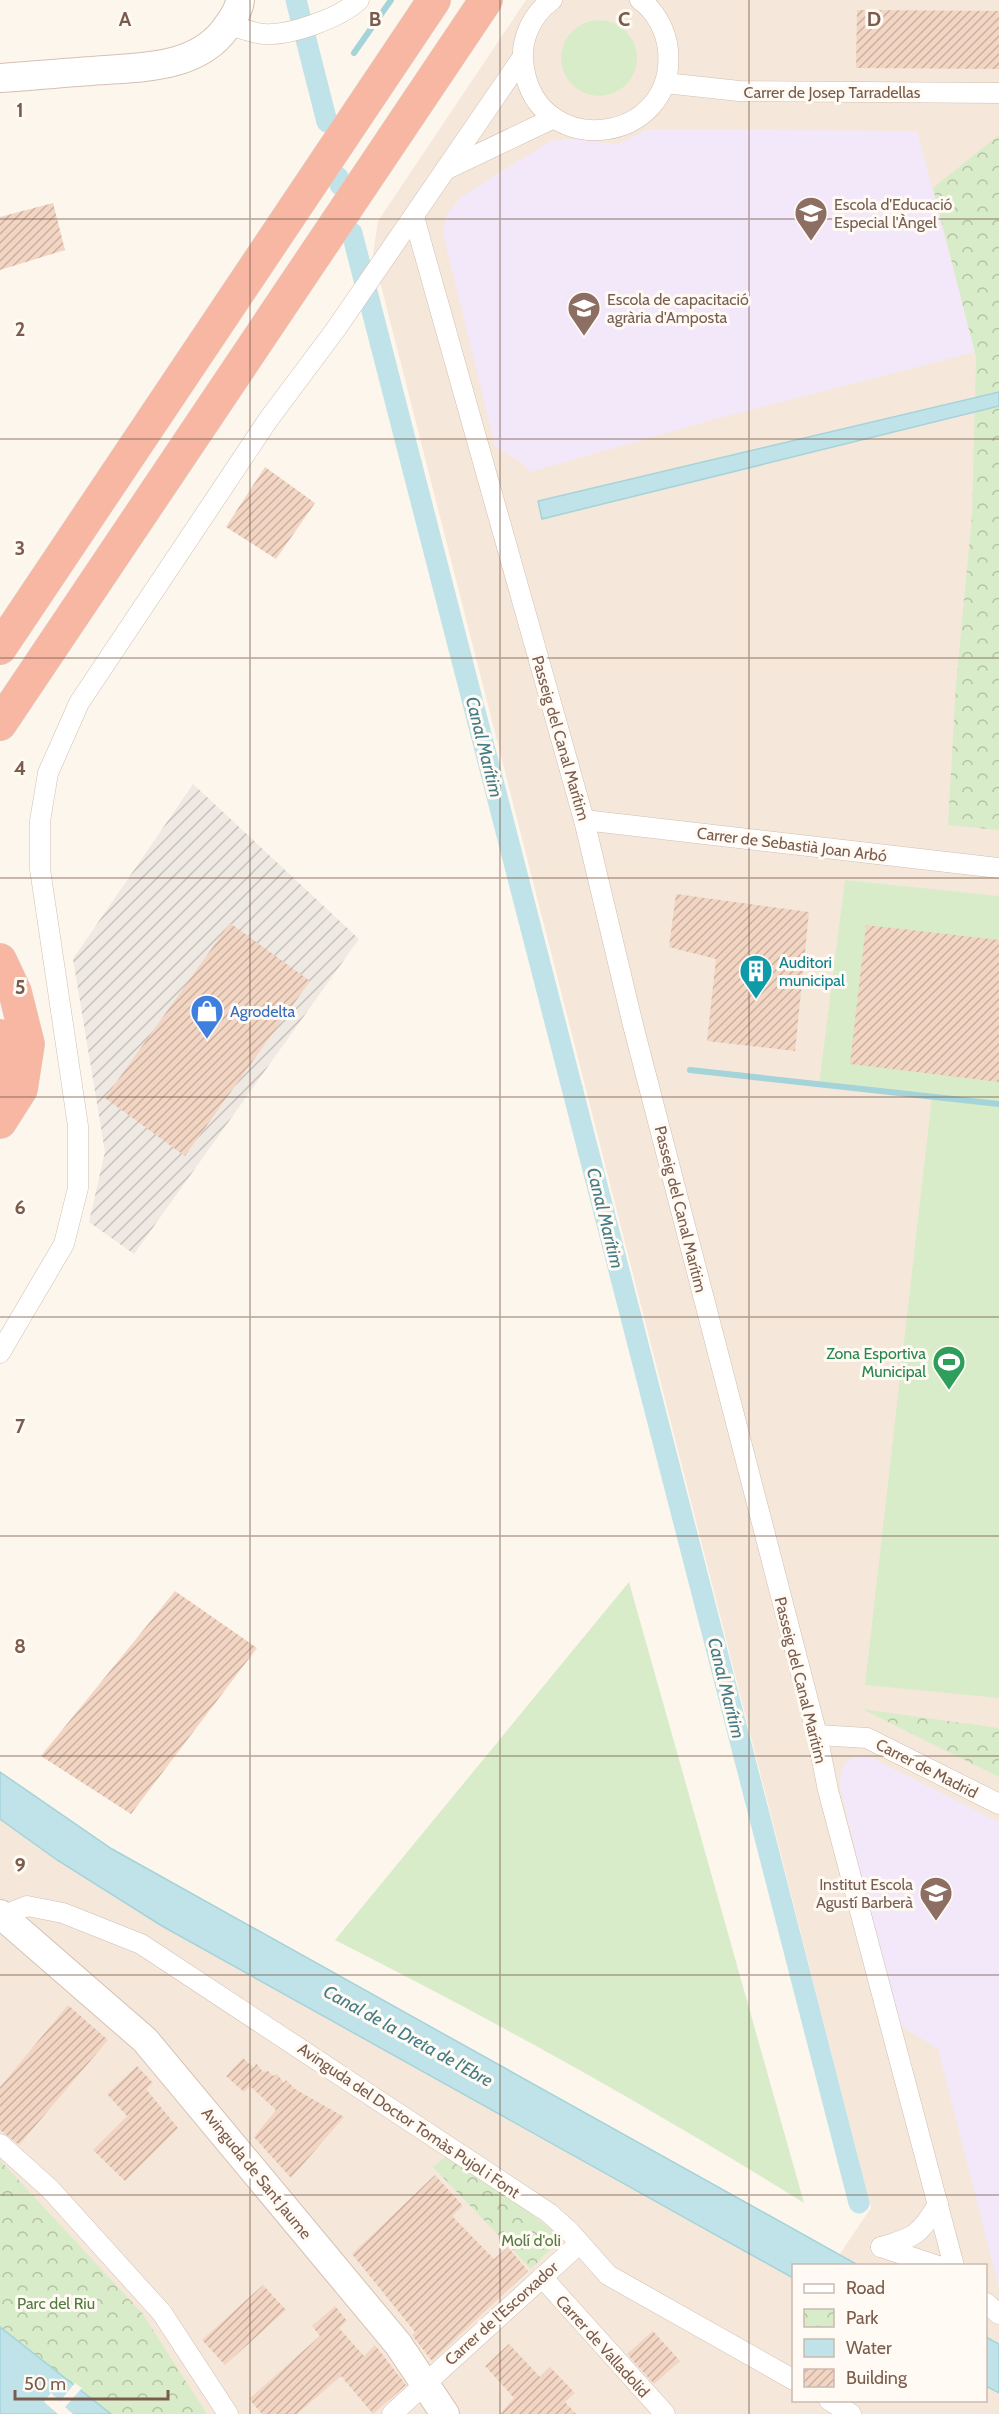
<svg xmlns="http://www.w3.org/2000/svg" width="999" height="2414" font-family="Cabin,sans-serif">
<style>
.residential{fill:#f5e8da}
.industrial{fill:url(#industrial-furrows)}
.education{fill:#f3e8fa}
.green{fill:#d8ecc9}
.park{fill:url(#park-crowns)}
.water{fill:#bfe3e8;stroke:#a5d3da;stroke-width:1.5}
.pier{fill:#fdf6ec}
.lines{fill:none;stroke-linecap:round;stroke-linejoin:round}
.stream{stroke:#a5d3da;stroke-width:6}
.canal{stroke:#bfe3e8;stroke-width:21}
.building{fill:url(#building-hatch)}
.street-casing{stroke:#d1beb0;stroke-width:21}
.secondary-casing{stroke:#d6c0b0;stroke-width:30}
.highway-casing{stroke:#dad1cd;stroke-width:34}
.street{stroke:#fff;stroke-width:20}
.secondary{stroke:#fff;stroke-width:28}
.highway{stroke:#f7b7a3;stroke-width:33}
.grid{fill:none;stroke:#7a5c4d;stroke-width:1.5;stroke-opacity:0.55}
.labels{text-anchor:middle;stroke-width:6;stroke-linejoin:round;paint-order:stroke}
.street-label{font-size:16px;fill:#7a5c4d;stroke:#fffaf3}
.education-label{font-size:16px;fill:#785e54;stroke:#fffaf3;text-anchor:start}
.culture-label{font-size:16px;fill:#0d838f;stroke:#fffaf3;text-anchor:start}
.shop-label{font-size:16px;fill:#366cbe;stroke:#fffaf3;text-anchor:start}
.leisure-label{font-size:16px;fill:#27864d;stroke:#fffaf3;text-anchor:end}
.park-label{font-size:16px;fill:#537a41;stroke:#fffaf3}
.water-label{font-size:18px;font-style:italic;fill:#437c86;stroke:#fffaf3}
.grid-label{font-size:20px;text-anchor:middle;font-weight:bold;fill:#7a5c4d;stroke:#fffaf3;stroke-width:6;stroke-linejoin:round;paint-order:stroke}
</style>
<defs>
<pattern id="industrial-furrows" width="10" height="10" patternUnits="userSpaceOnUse" patternTransform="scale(1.5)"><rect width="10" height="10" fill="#efe9e4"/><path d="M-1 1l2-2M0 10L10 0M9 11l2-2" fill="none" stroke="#c7c0bb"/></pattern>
<pattern id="park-crowns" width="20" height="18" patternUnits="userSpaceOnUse" patternTransform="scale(1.5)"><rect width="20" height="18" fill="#d8ecc9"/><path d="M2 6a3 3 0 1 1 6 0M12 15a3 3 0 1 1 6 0" fill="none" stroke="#b4c2a5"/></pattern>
<pattern id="building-hatch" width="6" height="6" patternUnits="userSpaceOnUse" patternTransform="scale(1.5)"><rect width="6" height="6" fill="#f3d5c3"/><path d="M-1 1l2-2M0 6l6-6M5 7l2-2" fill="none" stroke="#cab0a1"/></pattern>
</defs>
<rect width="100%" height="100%" fill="#fdf6ec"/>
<g class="residential">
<path d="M526,0H999V2344L986,2337V2266L858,2265L839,2255L871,2208L373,254L378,221Z"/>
<path d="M0,1819L57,1860L162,1926L793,2278L794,2400H986V2386L999,2393V2414H111L0,2327Z"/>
</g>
<path class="industrial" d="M193,784L359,939L134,1254L89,1222L105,1152L73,959Z"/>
<g class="education">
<path d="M649,129L917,131L975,352L719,418L530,472L521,462L495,446L443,233L447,214L462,196L551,141L570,139L618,144Z"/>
<path d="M859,1756L872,1758L999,1822V2288L938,2049L897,2023L840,1786L841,1771L846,1762Z"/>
</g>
<g class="green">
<circle cx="599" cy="58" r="38"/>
<path d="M845,880L999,896V1698L865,1685L932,1096L819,1085Z"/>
<path d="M629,1582L804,2203C652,2108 495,2021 335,1940Z"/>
</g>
<g class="park">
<path d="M999,135V830L948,825L956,684L972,517L976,357L933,188Z"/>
<path d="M862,1709L999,1728V1777Z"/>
<path d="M449,2154L562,2237L531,2269L433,2167Z"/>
<path d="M0,2160L142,2313L207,2414H111L0,2327Z"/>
</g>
<g class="water">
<path d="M999,392V406L542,519L538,501Z"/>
<path d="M0,1772L112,1849L858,2265L794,2266L793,2278L162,1926L57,1860L0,1819Z"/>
<path d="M0,2327L111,2414H0Z"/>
<path d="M986,2337L999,2344V2393L986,2386Z"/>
</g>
<path class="pier" d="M75,2383L82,2388L65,2407L73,2414H58L44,2402L51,2393L60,2401Z"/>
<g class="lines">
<g class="stream">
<path d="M354,53L391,0"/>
<path d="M690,1070L999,1104"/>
<path d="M571,1090L580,1088"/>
</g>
<g class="canal">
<path d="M296,0L327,122"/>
<path d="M338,177L340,185"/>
<path d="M352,233L859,2203"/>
</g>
</g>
<g class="building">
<path d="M857,10L999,11V69L856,68Z"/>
<path d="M53,203L65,250L0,270V217Z"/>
<path d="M265,467L315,503L276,559L226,527Z"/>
<path d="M676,894L809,912L795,1051L707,1041L716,959L669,947Z"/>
<path d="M230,923L310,981L185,1156L105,1098Z"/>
<path d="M866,925L999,940V1082L850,1064Z"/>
<path d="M175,1591L257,1648L131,1814L41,1756Z"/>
<path d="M68,2005L108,2040L19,2145L0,2130V2087Z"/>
<path d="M243,2058L254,2068L256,2063L263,2072L268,2071L273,2076L277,2074L284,2083L286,2080L295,2089L344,2117L291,2178L254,2137L276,2110L250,2086L244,2092L226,2076Z"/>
<path d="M137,2066L153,2083L146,2089L178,2128L125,2181L93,2150L127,2116L107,2094Z"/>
<path d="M435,2175L463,2206L452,2216L494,2259L508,2247L528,2271L432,2361L412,2335L415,2332L352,2254Z"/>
<path d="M263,2285L286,2310L225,2365L202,2340Z"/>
<path d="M335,2306L347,2321L339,2328L364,2356L375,2345L406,2385L373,2414L341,2376L297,2414H262L249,2399L320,2336L312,2326Z"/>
<path d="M653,2331L680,2361L654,2384L627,2354Z"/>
<path d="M509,2344L540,2377L550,2367L575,2393L565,2402L576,2414H500L514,2398L485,2366Z"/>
</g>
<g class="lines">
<g class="street-casing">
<g id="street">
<path d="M552,0C531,15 519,42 524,68C539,162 677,144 668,50C666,31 656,11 640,0"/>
<path d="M228,24C240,28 252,33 264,34C290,36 340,18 359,0"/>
<path d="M665,83L739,91L999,93"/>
<path d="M445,170L554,118"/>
<path d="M414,217L584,820L633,1025L817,1735L828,1790L954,2266"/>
<path d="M584,820L999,868"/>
<path d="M0,1353L64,1244L78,1188V1126L40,869V821L48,773L79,703L268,420L336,329L522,58"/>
<path d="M817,1735L867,1738L999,1804"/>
<path d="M2,1916L27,1906L63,1913L141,1944L549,2213L569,2231L608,2275L794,2380"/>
<path d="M0,2144L50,2189L162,2313L228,2414"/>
<path d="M881,2247C914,2238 921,2234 938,2204"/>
<path d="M881,2247L938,2266"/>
<path d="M542,2277L665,2414"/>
<path d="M986,2303L999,2314"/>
<path d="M829,2400L851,2414"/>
<path d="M392,2414L579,2244"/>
</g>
</g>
<g class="secondary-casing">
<g id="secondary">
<path d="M0,78C31,76 61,73 92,71C138,67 196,70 226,28C232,19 239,11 240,0"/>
<path d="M0,1914L145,2040L398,2344L445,2414"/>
</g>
</g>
<g class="highway-casing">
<g id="highway">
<path d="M0,648L434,0"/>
<path d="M0,724L486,0"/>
<path d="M0,960L15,992L28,1044L21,1089L0,1122"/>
<path d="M0,1036L5,1047V1090"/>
</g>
</g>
<use href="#street" class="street"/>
<use href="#secondary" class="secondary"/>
<use href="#highway" class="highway"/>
</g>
<path class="grid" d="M250,0V2414M500,0V2414M749,0V2414M0,219H999M0,439H999M0,658H999M0,878H999M0,1097H999M0,1317H999M0,1536H999M0,1756H999M0,1975H999M0,2195H999"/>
<defs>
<g id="school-pin" transform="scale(1.725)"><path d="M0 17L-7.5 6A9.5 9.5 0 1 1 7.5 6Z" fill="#8d6e63" stroke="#fffaf3"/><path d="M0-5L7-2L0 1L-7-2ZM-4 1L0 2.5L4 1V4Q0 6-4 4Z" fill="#fff"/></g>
<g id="building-pin" transform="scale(1.725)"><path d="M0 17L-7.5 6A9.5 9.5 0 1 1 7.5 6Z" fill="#0f9aa8" stroke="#fffaf3"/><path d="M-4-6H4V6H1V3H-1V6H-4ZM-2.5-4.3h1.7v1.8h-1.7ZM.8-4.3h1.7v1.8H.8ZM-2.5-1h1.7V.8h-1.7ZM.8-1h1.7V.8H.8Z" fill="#fff"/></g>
<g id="shop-pin" transform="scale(1.725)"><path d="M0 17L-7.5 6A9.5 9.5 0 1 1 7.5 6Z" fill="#3f7fe0" stroke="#fffaf3"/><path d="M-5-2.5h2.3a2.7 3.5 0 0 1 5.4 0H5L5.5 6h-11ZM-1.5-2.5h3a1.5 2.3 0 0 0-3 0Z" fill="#fff"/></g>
<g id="stadium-pin" transform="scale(1.725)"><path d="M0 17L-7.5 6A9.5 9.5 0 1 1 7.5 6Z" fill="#2e9e5b" stroke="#fffaf3"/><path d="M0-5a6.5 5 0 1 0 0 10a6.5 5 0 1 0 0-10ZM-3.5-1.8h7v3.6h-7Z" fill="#fff"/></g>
</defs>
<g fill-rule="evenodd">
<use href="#school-pin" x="811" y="213"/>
<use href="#school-pin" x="584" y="308"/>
<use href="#building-pin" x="756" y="971"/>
<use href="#shop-pin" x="207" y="1011"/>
<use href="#stadium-pin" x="949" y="1362"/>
<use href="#school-pin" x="936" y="1893"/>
</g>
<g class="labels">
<g class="street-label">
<text x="832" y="98">Carrer de Josep Tarradellas</text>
<text transform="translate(561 738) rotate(74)" y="6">Passeig del Canal Marítim</text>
<text transform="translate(792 844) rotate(7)" y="6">Carrer de Sebastià Joan Arbó</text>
<text transform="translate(681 1209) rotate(76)" y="6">Passeig del Canal Marítim</text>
<text transform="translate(801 1680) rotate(76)" y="6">Passeig del Canal Marítim</text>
<text transform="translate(927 1768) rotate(27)" y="6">Carrer de Madrid</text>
<text transform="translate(409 2120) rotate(34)" y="6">Avinguda del Doctor Tomàs Pujol i Font</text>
<text transform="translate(257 2173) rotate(51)" y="6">Avinguda de Sant Jaume</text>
<text transform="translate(501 2313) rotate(-42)" y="6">Carrer de l'Escorxador</text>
<text transform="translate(603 2346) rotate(48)" y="6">Carrer de Valladolid</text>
</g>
<g class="education-label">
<text x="834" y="210">Escola d'Educació<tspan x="834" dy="18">Especial l'Àngel</tspan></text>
<text x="607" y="305">Escola de capacitació<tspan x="607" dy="18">agrària d'Amposta</tspan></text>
<text x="913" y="1890" text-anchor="end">Institut Escola<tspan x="913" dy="18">Agustí Barberà</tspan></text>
</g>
<g class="culture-label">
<text x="779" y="968">Auditori<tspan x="779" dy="18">municipal</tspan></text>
</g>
<g class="shop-label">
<text x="230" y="1017">Agrodelta</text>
</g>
<g class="leisure-label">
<text x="926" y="1359">Zona Esportiva<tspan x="926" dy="18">Municipal</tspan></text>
</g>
<g class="park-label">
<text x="531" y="2246">Molí d'oli</text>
<text x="56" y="2309">Parc del Riu</text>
</g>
<g class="water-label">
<text transform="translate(484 747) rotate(76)" y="6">Canal Marítim</text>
<text transform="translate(605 1218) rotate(76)" y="6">Canal Marítim</text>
<text transform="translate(726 1688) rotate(76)" y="6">Canal Marítim</text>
<text transform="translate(408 2036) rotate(29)" y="6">Canal de la Dreta de l'Ebre</text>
</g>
</g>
<g class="grid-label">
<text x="125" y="26">A</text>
<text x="375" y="26">B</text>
<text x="624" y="26">C</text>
<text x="874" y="26">D</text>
<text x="20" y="117">1</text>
<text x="20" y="336">2</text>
<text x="20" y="555">3</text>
<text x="20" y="775">4</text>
<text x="20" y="994">5</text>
<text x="20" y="1214">6</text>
<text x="20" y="1433">7</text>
<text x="20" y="1653">8</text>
<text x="20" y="1872">9</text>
</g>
<rect x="792" y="2264" width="195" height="138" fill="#fffaf3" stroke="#cabbb1" stroke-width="1.5"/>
<rect x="804" y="2284" width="30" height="9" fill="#ffffff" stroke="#cabbb1" stroke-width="1.5"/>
<text x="846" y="2294" font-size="18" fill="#7a5c4d">Road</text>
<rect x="804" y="2309" width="30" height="18" fill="url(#park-crowns)" stroke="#cabbb1" stroke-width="1.5"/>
<text x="846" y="2324" font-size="18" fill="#7a5c4d">Park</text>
<rect x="804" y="2339" width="30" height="18" fill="#bfe3e8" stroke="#cabbb1" stroke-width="1.5"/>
<text x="846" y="2354" font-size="18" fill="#7a5c4d">Water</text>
<rect x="804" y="2369" width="30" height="18" fill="url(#building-hatch)" stroke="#cabbb1" stroke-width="1.5"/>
<text x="846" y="2384" font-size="18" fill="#7a5c4d">Building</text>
<path d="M15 2390v9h153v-9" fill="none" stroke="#7a5c4d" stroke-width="3"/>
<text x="24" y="2390" font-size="18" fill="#7a5c4d" stroke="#fffaf3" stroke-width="4.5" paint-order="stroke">50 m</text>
</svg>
